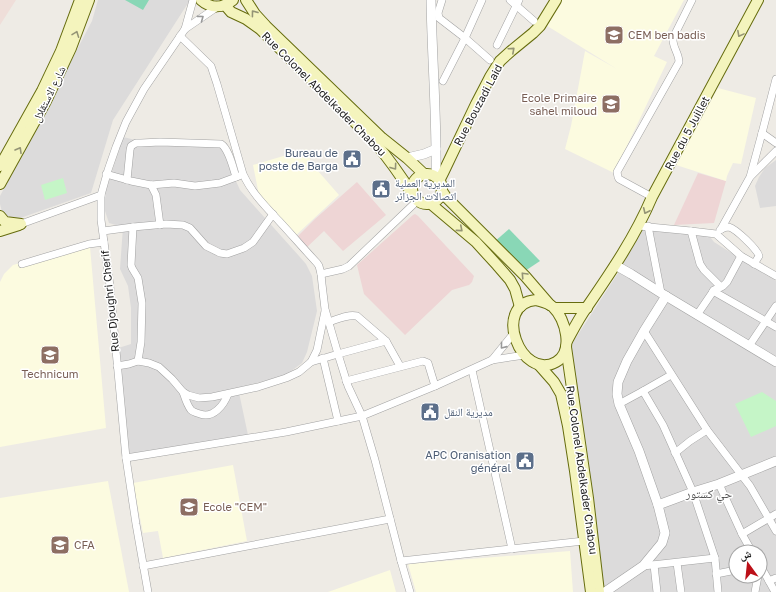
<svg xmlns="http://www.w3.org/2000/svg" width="776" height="592" font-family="'Golos Text','Noto Naskh Arabic',sans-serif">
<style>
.residential{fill:#dcdbdb;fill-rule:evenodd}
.commercial{fill:#eed5d5}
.education{fill:#fcfbe0}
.military{fill:#efded9}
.park{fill:#c5f5c7}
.pitch{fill:#89d7b6}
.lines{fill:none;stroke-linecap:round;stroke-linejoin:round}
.minor-casing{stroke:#a2a2a2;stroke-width:8}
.tertiary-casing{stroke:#a2a2a2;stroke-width:10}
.secondary-casing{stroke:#666c0e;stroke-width:12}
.minor{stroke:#fff;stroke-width:7}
.tertiary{stroke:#fff;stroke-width:9}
.secondary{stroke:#f4f4bd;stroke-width:10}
.oneway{stroke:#949475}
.oneway2{stroke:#9a9a9a}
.labels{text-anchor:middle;stroke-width:3;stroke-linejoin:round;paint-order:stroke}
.education-label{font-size:11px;fill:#785e54;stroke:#fff;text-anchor:start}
.street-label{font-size:11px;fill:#1e1e1e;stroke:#fff}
.service-label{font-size:11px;fill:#4e5e75;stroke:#fff;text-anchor:end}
.neighbourhood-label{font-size:12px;fill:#515151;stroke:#fff}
</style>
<rect width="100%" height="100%" fill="#eeebe5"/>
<g class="residential">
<path d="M98,0H190L113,120L91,193L12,221L2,212L0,204V196L59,84L92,21Z"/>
<path d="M123,137L144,142L218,141L240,190L299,256L306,264L312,276L317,311L307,352L302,363L286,375L238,388L248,435L122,456L114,365L112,350L131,344V308L128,286L120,269L123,227L109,223L104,208L106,190Z"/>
<path d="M776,160V206L760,208L755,186L759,177L765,168Z"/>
<path d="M642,225L707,233L714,242L776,281V592H604L568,350L618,273ZM736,552H760V576H736Z"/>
</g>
<g class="commercial">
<path d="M698,173L726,181L714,223L674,225Z"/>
<path d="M357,182L386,215L343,251L324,231L305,249L295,239L315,219Z"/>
<path d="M415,214L418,216L474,276L472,282L469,285L452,290L405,335L364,294L357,265L413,215Z"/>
</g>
<g class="education">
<path d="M558,0H684L654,56L667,62L614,173L565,149L571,126L585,51L617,69L544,24Z"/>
<path d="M718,88L756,98L741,164L733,163L727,176L726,181L676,165Z"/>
<path d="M307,149L311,163L339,195L294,237L257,197L258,190L253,165Z"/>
<path d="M84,245L90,247L106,428L0,447V282L4,274L13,265Z"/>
<path d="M233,465L247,541L163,558L158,531L143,533L133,483Z"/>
<path d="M108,481L129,592H0V498Z"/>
<path d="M570,551L573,592H416L408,564Z"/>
<path d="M390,570L396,592H328Z"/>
</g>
<path class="military" d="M0,0H16L0,25Z"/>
<g class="park">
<path d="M63,178L67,193L45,200L41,185Z"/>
<path d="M762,392L776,401V426L751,437L735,404Z"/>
</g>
<g class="pitch">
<path d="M125,0H149L143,10Z"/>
<path d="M509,229L540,261L522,273L493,243Z"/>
</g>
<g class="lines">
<g class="minor-casing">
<g id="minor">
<path d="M442,0L438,13L439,18L465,38L490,60"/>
<path d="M510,0L534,21"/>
<path d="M185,29L193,0"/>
<path d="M180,36L211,66L217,84L243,174C251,192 266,207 279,221C292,235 304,249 317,263L319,266L321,274L343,269L349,266L417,201"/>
<path d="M497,45L519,0"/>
<path d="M443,81L465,38L482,0"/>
<path d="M762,133L776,143"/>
<path d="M106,174L131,181L151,185L174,183L195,186L220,183L239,176"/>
<path d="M751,176L776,151"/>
<path d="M127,180L130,150L131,146L136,143H141L160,142L221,144C229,149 233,168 236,177"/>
<path d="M151,185L156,195L160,225"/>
<path d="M652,197L619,179L618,177L617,172L679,62C679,53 672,47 673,38L692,0"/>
<path d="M21,224L101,195"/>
<path d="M639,226L691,231L716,234L741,256L776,276"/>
<path d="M648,226L661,293"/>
<path d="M133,227L166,224L183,225L190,228L206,246L220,253L227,254L244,248L253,242L273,214"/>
<path d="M721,229L750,177L762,133L776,79"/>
<path d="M720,230C723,228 726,227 729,227C736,229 757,249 759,256L754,264"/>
<path d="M103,231L133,227L131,265L132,268L138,278L142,303L141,342L138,361"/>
<path d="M691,231L700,264L704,270L721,287"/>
<path d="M22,264L89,244L104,242"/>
<path d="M321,274L322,284L325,309L338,354L348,386L362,416L375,460L401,561L584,541"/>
<path d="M713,291L776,327"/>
<path d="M697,315L714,290L723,286L727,282L741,256"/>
<path d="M329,322C338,319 348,314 357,316L386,341"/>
<path d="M644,331L707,430L750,486L776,531"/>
<path d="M749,346L776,306"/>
<path d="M323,358L338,421"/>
<path d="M492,360L514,333"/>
<path d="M311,362L338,354L386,341L400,366"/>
<path d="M117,366L129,364L138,361L149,363L159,367L172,379L183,392L188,395L199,398L212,397L258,387L286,378L299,372L311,362L317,350L325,311"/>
<path d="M472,370L512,549"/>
<path d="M346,381L423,361L428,363L435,386"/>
<path d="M643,391L671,375"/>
<path d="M183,392C185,398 187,405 191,410C193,412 197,413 200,414C213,419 224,405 228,394"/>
<path d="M619,404L643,391L663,425L693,492L715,558L718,592"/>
<path d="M675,453L690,441L707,430"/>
<path d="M126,458L286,432L362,416L435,386L492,360L525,355"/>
<path d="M719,484L742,534L752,552"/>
<path d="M742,534L776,514"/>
<path d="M401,561L410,592"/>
<path d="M677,563L681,592"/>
<path d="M654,565L657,592"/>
<path d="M760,565L769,581L776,578"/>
<path d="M143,566L390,519"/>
<path d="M643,566L715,558"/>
<path d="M716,574L736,570"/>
<path d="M769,581L775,592"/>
<path d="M148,592L136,524L126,458L110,286L101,220V195L108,170L116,147L126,122L144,89L185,29L217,7"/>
<path d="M755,592L758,576"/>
</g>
</g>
<g class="tertiary-casing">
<g id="tertiary">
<path d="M431,0C432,59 437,118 436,177"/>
<path d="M407,158L424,154L436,149"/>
<path d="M615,265L631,274L661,293L776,362"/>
<path d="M658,505L693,492L719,484L776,461"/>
<path d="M605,592L643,566L662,543L665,533L658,505L639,451L619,404L617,394L618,382L627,361L644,331L666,296"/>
</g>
</g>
<g class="secondary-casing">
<g id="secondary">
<path d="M201,0C211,9 223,8 233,0"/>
<path d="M246,0L255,14L266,26L382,138L407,158L425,175"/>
<path d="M225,5L231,12L246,19L260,29L374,141C388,158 401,176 413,195"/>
<path d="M0,166L42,91L61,51L80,0"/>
<circle cx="427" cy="189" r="15"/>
<path d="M439,181L444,171L476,104L490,77L500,61L511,51L533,33L540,26L556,0"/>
<path d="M0,184L46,101L71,48L89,0"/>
<path d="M442,191L446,197L525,276L550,305"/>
<path d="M431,204L476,242L497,265L510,280L515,289L520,307"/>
<path d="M0,216L5,222L21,224"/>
<path d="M0,231L19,225"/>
<path d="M536,300C543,302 549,303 553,307C566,319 574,352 556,362C521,382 491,304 536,300Z"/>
<path d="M555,308H587"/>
<path d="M567,341C573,330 579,318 587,307C611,272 635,237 652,197L758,0"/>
<path d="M566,347L588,498L599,592"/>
<path d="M539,365L554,382L561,394L563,403L568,426L575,471L591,592"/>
</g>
</g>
<use href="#minor" class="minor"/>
<use href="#tertiary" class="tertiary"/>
<use href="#secondary" class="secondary"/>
</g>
<defs><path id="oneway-chevron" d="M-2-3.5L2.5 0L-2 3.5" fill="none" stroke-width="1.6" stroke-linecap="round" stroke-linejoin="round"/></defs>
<g class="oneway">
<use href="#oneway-chevron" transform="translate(254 13) rotate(-127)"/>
<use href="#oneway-chevron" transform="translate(76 34) rotate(-69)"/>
<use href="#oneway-chevron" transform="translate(740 34) rotate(118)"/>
<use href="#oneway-chevron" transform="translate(512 50) rotate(-42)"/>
<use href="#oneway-chevron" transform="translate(19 150) rotate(-60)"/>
<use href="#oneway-chevron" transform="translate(394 167) rotate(54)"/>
<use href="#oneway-chevron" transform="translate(646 211) rotate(115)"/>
<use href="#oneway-chevron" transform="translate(460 229) rotate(40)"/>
<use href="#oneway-chevron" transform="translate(524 275) rotate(-133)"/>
</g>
<g class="oneway2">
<use href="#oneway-chevron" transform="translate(201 18) rotate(-36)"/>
<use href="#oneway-chevron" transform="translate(503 346) rotate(129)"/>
</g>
<defs>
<g id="school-square" transform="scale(1)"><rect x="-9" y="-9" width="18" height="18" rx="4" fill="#8d6e63" stroke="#fff"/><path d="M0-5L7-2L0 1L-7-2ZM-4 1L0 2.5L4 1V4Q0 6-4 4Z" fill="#fff"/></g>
<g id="civic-square" transform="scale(1)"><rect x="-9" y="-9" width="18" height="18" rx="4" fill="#5c6f8a" stroke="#fff"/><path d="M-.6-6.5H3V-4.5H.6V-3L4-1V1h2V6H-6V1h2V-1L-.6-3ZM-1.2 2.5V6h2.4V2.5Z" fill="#fff"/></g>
<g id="university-square" transform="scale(1)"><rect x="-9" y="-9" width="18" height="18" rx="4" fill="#8d6e63" stroke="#fff"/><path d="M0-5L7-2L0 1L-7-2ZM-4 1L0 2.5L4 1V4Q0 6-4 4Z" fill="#fff"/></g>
</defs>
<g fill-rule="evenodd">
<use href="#school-square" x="614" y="35"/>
<use href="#school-square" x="611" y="104"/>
<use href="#civic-square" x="352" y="159"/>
<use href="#civic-square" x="381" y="189"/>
<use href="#school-square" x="50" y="355"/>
<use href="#civic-square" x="430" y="412"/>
<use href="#civic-square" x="525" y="461"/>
<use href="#school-square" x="189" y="507"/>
<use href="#university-square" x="60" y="545"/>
</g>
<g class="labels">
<g class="education-label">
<text x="628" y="39">CEM ben badis</text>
<text x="597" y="102" text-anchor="end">Ecole Primaire<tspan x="597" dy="13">sahel miloud</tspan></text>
<text x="50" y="378" text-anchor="middle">Technicum</text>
<text x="203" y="511">Ecole "CEM"</text>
<text x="74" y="549">CFA</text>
</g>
<g class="street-label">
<text transform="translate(49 94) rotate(-64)" y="4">شارع الاستقلال</text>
<text transform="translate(324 94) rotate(45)" y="4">Rue Colonel Abdelkader Chabou</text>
<text transform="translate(478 105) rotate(-62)" y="4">Rue Bouzadi Laid</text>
<text transform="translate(687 133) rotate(-62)" y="4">Rue du 5 Juillet</text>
<text transform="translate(110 301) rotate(-96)" y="4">Rue Djoughri Cherif</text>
<text transform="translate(582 470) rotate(82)" y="4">Rue Colonel Abdelkader Chabou</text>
</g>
<g class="service-label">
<text x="338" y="157">Bureau de<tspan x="338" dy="13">poste de Barga</tspan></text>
<text x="395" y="187" text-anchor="start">المديرية العملية<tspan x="395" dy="13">اتصالات الجزائر</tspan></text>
<text x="444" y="416" text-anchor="start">مديرية النقل</text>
<text x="511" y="459">APC Oranisation<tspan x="511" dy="13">général</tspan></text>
</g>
<g class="neighbourhood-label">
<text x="709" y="498">حي كستور</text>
</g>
</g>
<g transform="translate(748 564) rotate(345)"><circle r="19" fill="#ffffff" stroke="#a5a5a5"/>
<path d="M0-3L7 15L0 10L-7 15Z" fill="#bc1018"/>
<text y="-6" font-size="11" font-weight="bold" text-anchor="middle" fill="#1e1e1e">ش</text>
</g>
</svg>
